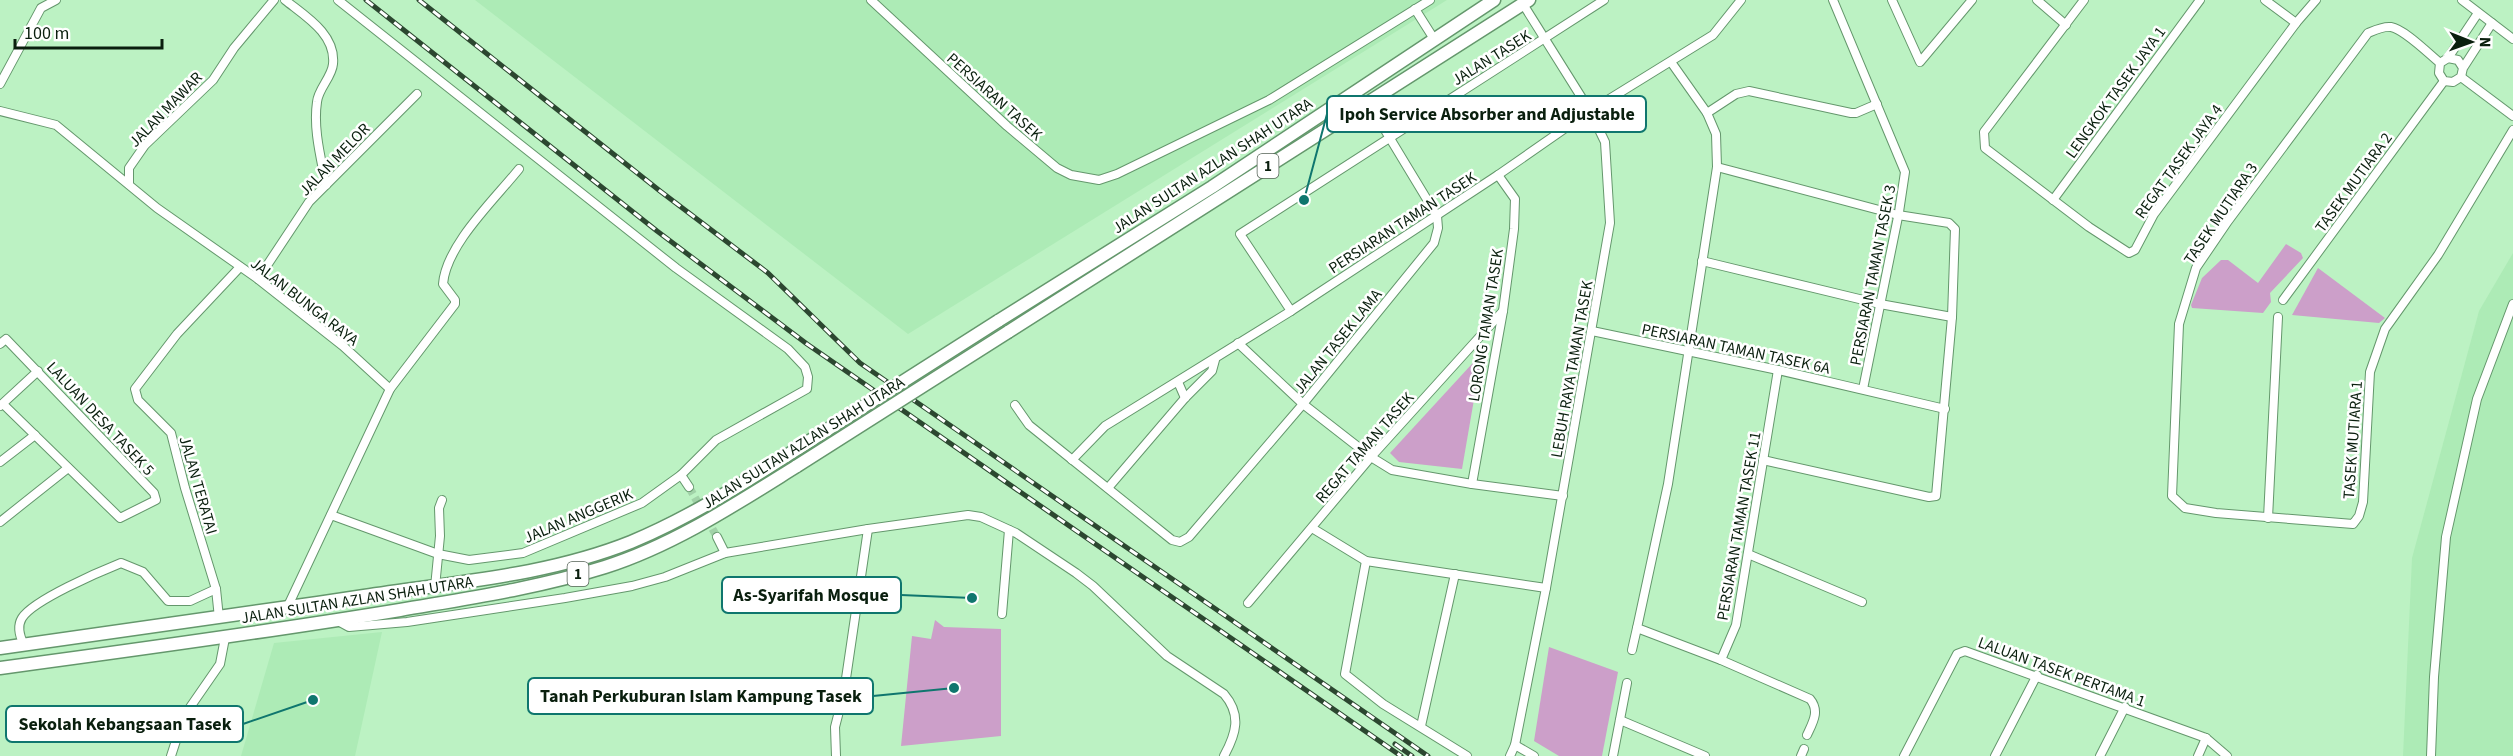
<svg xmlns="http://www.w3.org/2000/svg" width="2513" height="756" font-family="'Source Sans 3',sans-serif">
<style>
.built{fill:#adebb6}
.green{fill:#cc9fc9}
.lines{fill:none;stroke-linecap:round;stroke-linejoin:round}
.street-tunnel{stroke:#a1d2a8;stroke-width:8;stroke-dasharray:8 4;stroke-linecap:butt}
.street-casing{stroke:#64976c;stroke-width:10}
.primary-casing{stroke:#64976c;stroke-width:15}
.street{stroke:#fff;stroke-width:8}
.primary{stroke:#fff;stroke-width:12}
.rail-casing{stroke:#2c4730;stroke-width:5}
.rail{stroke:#fff;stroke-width:3;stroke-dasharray:9;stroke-linecap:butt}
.primary-bridge-casing{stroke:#64976c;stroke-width:15;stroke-linecap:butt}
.primary-bridge{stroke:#fff;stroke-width:12}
.labels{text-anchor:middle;stroke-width:5;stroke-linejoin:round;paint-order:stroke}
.shield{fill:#fff;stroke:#546256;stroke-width:1.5}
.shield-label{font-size:15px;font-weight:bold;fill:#0a1f0e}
.street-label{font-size:16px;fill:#0a1f0e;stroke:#fff}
.leader{fill:none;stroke:#0f766e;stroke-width:2}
.callout-dot{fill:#0f766e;stroke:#fff;stroke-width:2}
.callout{fill:#fff;stroke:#0f766e;stroke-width:2}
.callout-label{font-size:18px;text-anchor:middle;font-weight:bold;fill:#0a1f0e}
</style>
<rect width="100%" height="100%" fill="#bcf2c3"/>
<g class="built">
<path d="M475,0H1447L908,334Z"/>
<path d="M2513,253V756H2403L2412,558L2479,311Z"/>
<path d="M382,632L355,756H241L274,643Z"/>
</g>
<g class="green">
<path d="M2286,244L2301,253L2303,258L2270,293L2271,302L2263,313L2192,308L2191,305L2202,278L2221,260H2228L2258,283Z"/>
<path d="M2318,268L2385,318L2379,323L2292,315Z"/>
<path d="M1482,353L1462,469L1399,462L1390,453Z"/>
<path d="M935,620L944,627L1001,629V736L901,746L912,636L931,639Z"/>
<path d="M1549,647L1618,672L1602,756H1559L1534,741Z"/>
</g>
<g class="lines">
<path class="street-tunnel" d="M689,487L717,537"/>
<g class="street-casing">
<g id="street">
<path d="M285,0C305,16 336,34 333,64C332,77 318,89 317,102C313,129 321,158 326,185"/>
<path d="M871,0L1007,126L1057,168L1071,175L1099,180L1117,174L1269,100L1430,0"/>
<path d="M1833,0L1905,172L1899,212L1863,389"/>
<path d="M1892,0L1920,62L1972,0"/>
<path d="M2037,0L2066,25"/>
<path d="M2084,0L1984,132L1985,148L2089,227L2129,253L2135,250L2154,214L2296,23L2316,0"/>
<path d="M2265,0L2296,23"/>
<path d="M2462,0L2513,39"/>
<path d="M1415,9L1434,39"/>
<path d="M2448,58L2478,13"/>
<path d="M1671,62L1707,113L1716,134L1717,167L1668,484L1637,628L1721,660L1736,625L1778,370"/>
<path d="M2440,63C2429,54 2404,29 2391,27C2383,26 2375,30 2368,33L2228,221L2196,268L2179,324L2172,496L2185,508L2216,513L2353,524L2359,516L2363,502L2370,372L2385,329L2438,255L2513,130"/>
<path d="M2463,68L2458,60L2448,58L2440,63L2439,73L2444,81L2453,82L2461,77L2463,68L2492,23"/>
<path d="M2461,77L2513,116"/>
<path d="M0,84L41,8L56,0"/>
<path d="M0,111L56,125L157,208L258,279L343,346L390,389"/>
<path d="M1707,113L1736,94L1749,91L1851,113H1856L1877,104"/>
<path d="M1717,167L1898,215L1949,223L1955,229L1952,317L1936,496L1929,497L1763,460"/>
<path d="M129,184V168L145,145L213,80L234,48L274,0"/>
<path d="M2053,200L2200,0"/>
<path d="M1702,261L1880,304L1952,317"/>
<path d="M258,279L309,202L417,94"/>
<path d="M2283,300L2444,81"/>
<path d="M1291,311L1240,234L1604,0"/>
<path d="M1592,331L1778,370L1945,409"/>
<path d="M1238,343L1303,404L1371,457L1392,470L1472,484L1563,496"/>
<path d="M0,344L6,339L154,493L156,500L120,518L3,404"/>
<path d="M1178,382L1185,398"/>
<path d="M1015,405L1029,425L1172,540L1180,542L1189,537L1303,404L1434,243L1438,228L1437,216L1368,102"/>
<path d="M0,406L38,371"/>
<path d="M1072,460L1105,426L1291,311L1498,175L1590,111L1713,35L1741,0"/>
<path d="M0,462L35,435"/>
<path d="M681,475L689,487"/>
<path d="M1472,484L1503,311L1514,229L1515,199L1498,175"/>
<path d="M1108,488L1185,398L1212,371L1215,360"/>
<path d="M331,515L438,554L469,560L523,553L642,503L681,475L716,440L807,389L808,377L805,367L788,349L676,268L338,0"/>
<path d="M2268,518L2278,317"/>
<path d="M0,522L68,468"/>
<path d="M1312,528L1366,561L1546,588"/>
<path d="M717,537L725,553"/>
<path d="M1748,554L1862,602"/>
<path d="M1366,561L1345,674L1383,704L1467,756"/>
<path d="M435,587L440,536L439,508L442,500"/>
<path d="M1248,603L1371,457L1503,311"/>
<path d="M287,608L390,389L455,304V300L443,284C446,245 495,199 519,169"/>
<path d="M1002,614L1009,530"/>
<path d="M219,618L216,589L185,488L171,433L138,400L135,389L177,334L240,267"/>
<path d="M338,621L349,627L407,622L565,598L632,586L665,577L725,553L868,529L968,515L981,517L1016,533L1076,573L1093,586L1167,656L1224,694C1242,715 1236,734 1224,756"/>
<path d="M24,645C20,637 17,626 22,618C33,600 101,571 121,563L143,572L168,601H190L216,589"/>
<path d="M1632,650L1637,628"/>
<path d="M1721,660L1810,699C1820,711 1813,722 1807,735"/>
<path d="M1620,720L1705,756"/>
<path d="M1421,726L1455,574"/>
<path d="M1515,745L1534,756"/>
<path d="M171,756L184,716L220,664L225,638"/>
<path d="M836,756L835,727L844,692L868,529"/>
<path d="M1510,756L1515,745L1546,588L1610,223L1605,142L1590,111L1523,4"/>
<path d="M1613,756L1627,683"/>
<path d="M1801,756L1804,749"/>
<path d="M1904,756L1957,654L1965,651L2206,738L2227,756"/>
<path d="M1995,756L2037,675"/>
<path d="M2100,756L2125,707"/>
<path d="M2198,756L2206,738"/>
<path d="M2431,756L2434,677L2446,537L2477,399L2513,304"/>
</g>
</g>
<g class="primary-casing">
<g id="primary">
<path d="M998,321L1212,187L1494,0"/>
<path d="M1008,332L1529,0"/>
<path d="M0,648C122,631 243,614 364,596C454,582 546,576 631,542C686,519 736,488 786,456"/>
<path d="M0,668C134,650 267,632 400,610C469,598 538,588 605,567C674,545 736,504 797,466"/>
</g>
</g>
<use href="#street" class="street"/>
<use href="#primary" class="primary"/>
<g class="rail-casing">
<g id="rail">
<path d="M366,0L657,231L807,344L1401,756"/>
<path d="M419,0L660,191L768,273L860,363L1428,756"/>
<path d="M1395,744L1412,756"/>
</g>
</g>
<use href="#rail" class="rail"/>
<g class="primary-bridge-casing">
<g id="primary-bridge">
<path d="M786,456L998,321"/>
<path d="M797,466L1008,332"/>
</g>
</g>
<use href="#primary-bridge" class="primary-bridge"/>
</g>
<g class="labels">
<g class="shield">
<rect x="1257.5" y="154" width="21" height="24" rx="4.5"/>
<rect x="567.5" y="562" width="21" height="24" rx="4.5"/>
</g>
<g class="shield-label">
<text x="1268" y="171">1</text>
<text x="578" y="579">1</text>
</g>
<g class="street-label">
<text transform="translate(1491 57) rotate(-32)" y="6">JALAN TASEK</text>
<text transform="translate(2115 92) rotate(-54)" y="6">LENGKOK TASEK JAYA 1</text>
<text transform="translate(995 96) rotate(42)" y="6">PERSIARAN TASEK</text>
<text transform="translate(165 109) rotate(-46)" y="6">JALAN MAWAR</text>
<text transform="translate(334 159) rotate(-46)" y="6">JALAN MELOR</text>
<text transform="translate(2178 161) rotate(-54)" y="6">REGAT TASEK JAYA 4</text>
<text transform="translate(1212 165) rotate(-33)" y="6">JALAN SULTAN AZLAN SHAH UTARA</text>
<text transform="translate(2353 182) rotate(-54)" y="6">TASEK MUTIARA 2</text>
<text transform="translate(2220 213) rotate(-56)" y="6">TASEK MUTIARA 3</text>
<text transform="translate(1402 222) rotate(-33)" y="6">PERSIARAN TAMAN TASEK</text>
<text transform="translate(1872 275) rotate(-79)" y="6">PERSIARAN TAMAN TASEK 3</text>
<text transform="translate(305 301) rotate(38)" y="6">JALAN BUNGA RAYA</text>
<text transform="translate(1485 325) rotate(-81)" y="6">LORONG TAMAN TASEK</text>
<text transform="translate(1337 341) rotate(-51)" y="6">JALAN TASEK LAMA</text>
<text transform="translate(1736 348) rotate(12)" y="6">PERSIARAN TAMAN TASEK 6A</text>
<text transform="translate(1571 369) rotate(-80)" y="6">LEBUH RAYA TAMAN TASEK</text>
<text transform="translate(101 418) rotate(47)" y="6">LALUAN DESA TASEK 5</text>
<text transform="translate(2352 440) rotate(-86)" y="6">TASEK MUTIARA 1</text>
<text transform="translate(803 442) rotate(-32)" y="6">JALAN SULTAN AZLAN SHAH UTARA</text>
<text transform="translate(1364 447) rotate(-49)" y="6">REGAT TAMAN TASEK</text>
<text transform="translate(199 485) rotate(74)" y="6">JALAN TERATAI</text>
<text transform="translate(578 515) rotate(-23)" y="6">JALAN ANGGERIK</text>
<text transform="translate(1738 526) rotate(-80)" y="6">PERSIARAN TAMAN TASEK 11</text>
<text transform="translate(357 599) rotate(-9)" y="6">JALAN SULTAN AZLAN SHAH UTARA</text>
<text transform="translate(2062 671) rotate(20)" y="6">LALUAN TASEK PERTAMA 1</text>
</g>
</g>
<path class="leader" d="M1304 200L1327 114M972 598L901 595M954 688L873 696M313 700L243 724"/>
<g class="callout-dot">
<circle cx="1304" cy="200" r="6"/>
<circle cx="972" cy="598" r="6"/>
<circle cx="954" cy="688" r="6"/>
<circle cx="313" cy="700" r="6"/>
</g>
<g class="callout">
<rect x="1327" y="96" width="319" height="36" rx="6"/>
<rect x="722" y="577" width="179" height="36" rx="6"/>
<rect x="528" y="678" width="345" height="36" rx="6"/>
<rect x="6" y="706" width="237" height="36" rx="6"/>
</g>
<g class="callout-label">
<text x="1487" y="120">Ipoh Service Absorber and Adjustable</text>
<text x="811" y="601">As-Syarifah Mosque</text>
<text x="701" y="702">Tanah Perkuburan Islam Kampung Tasek</text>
<text x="125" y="730">Sekolah Kebangsaan Tasek</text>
</g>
<g transform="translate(2471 42) rotate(91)" stroke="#ffffff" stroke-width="4.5" paint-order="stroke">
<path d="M0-4.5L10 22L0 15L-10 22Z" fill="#0a1f0e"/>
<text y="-9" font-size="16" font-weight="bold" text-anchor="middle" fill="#0a1f0e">N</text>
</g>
<path d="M15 39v9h147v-9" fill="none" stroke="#0a1f0e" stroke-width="3"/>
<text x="24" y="39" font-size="18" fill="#0a1f0e" stroke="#ffffff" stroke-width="4.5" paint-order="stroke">100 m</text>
</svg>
